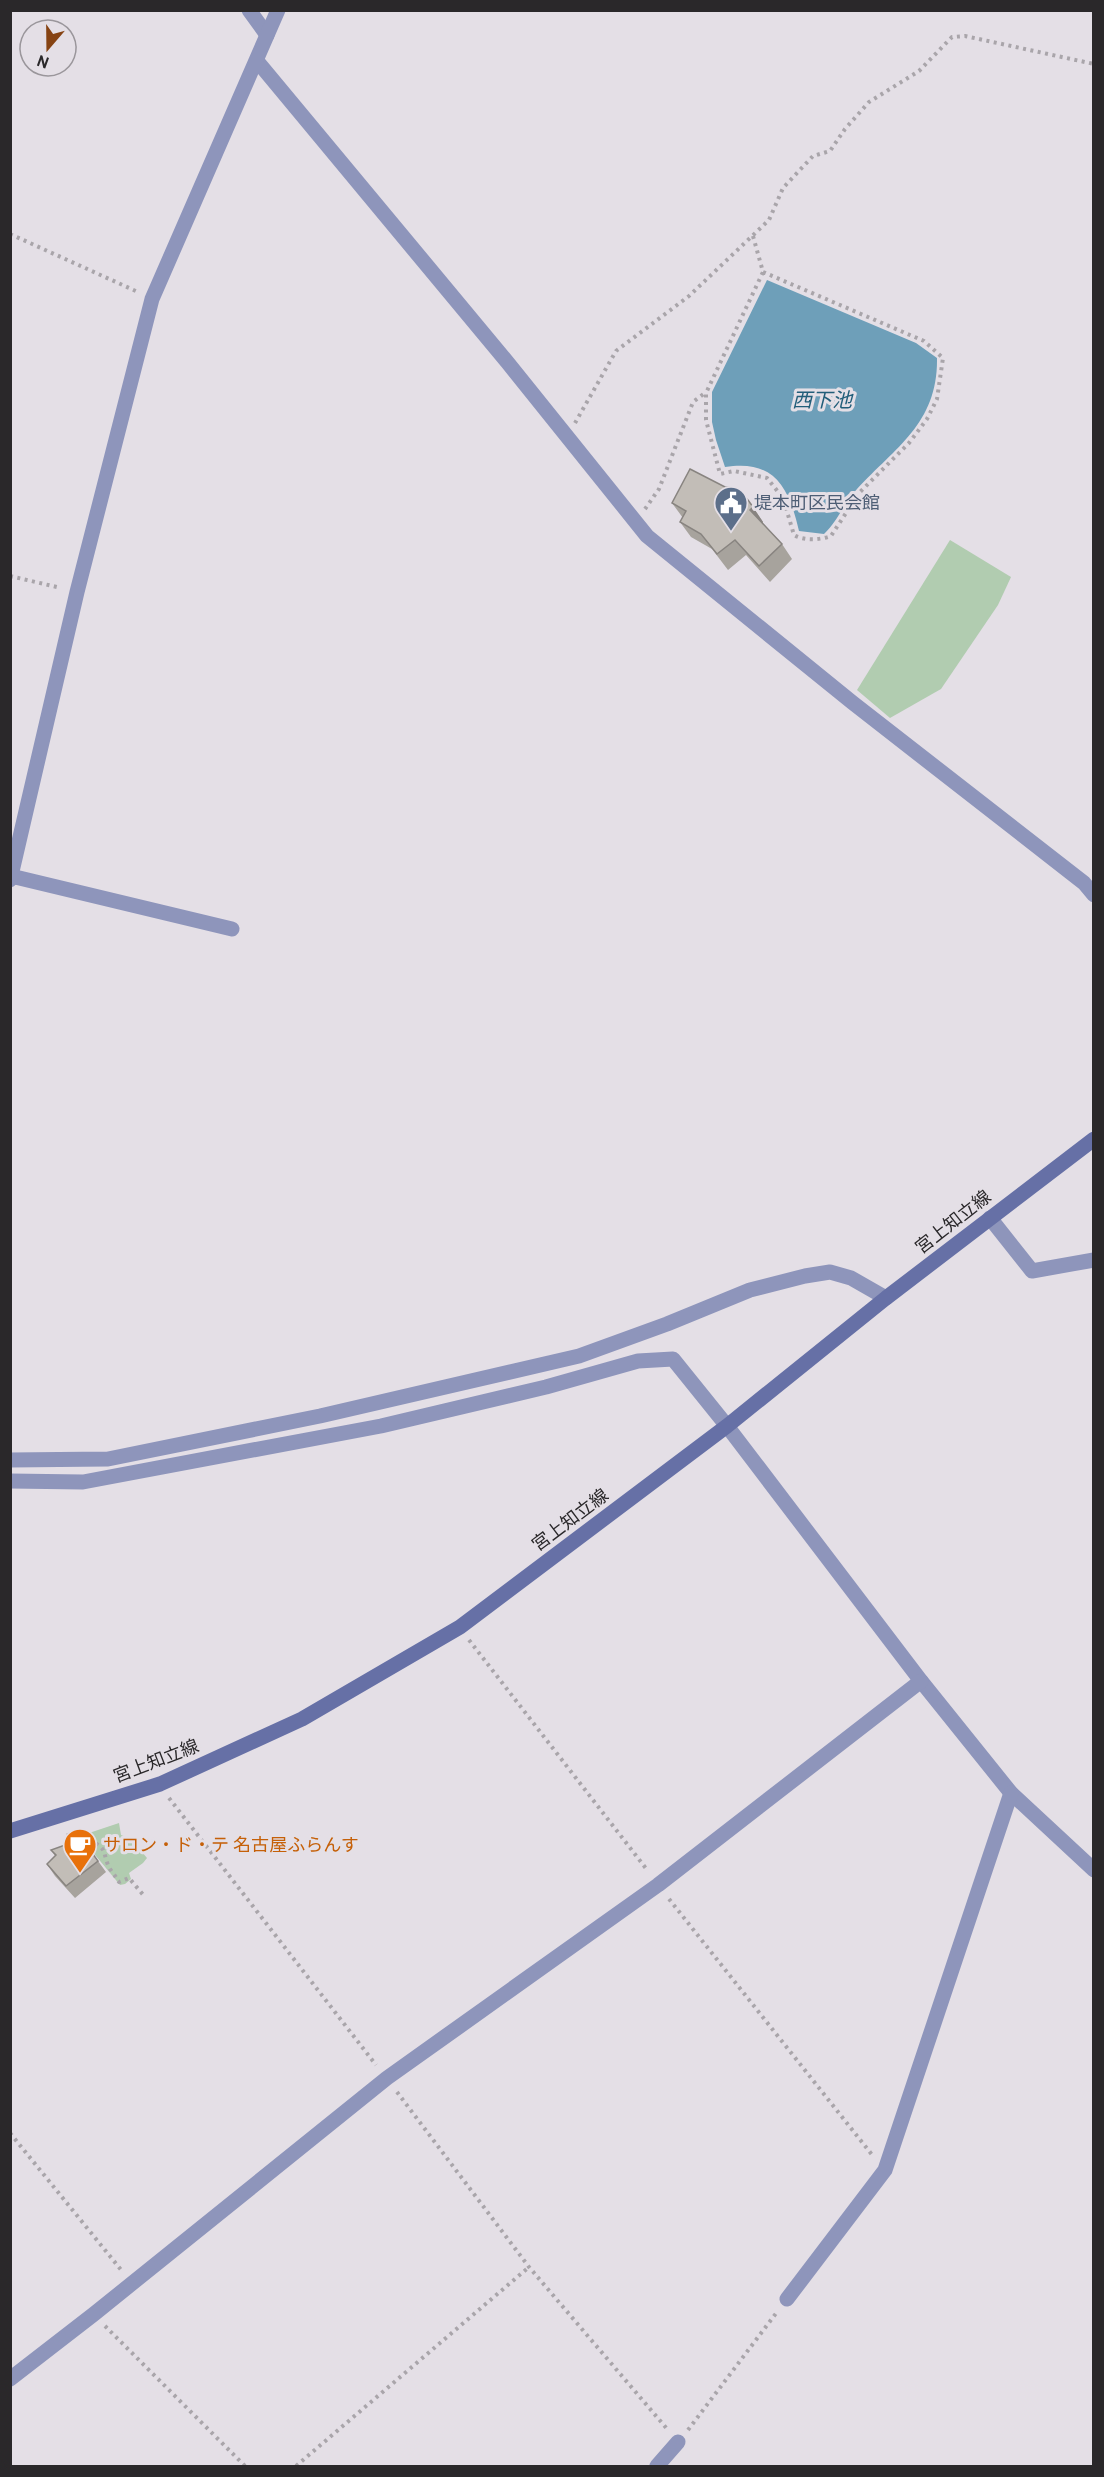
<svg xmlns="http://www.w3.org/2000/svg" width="1104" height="2477" font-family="Overpass,'Noto Sans JP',sans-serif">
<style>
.green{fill:#b1ccb0}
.water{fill:#6e9fb9}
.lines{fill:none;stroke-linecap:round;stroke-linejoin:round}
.path{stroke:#a9a5aa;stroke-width:4;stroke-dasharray:3 4.5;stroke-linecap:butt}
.minor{stroke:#8e95bb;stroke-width:15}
.tertiary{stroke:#8e95bb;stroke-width:15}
.secondary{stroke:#6670a6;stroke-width:15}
.wall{fill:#a7a39d}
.shaded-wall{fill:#888480}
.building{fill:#c2bdb7;stroke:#888480;stroke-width:1.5}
.labels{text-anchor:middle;stroke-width:6;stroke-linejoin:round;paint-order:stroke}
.service-label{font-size:18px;fill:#4e5e75;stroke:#e4dfe6;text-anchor:start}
.street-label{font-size:18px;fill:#2a282a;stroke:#e4dfe6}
.food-label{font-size:18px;fill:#c56008;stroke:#e4dfe6;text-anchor:start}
.water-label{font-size:20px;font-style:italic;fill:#225e7a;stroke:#e4dfe6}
</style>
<rect width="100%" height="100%" fill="#e4dfe6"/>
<g class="green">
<path d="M950,540L1011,577L998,605L941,689L890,718L857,690Z"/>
<path d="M119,1823L121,1835L131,1839L147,1858L143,1863L129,1873L131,1879L125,1884L120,1885L91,1850L73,1855L86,1838V1834Z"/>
</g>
<path class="water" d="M767,280L916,343L937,358C938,423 896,447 857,489C844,503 838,521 824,534L799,531C789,488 775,459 725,467L716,440L712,422V392Z"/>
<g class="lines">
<g class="path">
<path d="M10,234L138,292"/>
<path d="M753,236L763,272"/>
<path d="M763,272L924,341L943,358L937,399L927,419L909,443L859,493L831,536C820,540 804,541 794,535L783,498L767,478L734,471L720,474L706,420V393Z"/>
<path d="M575,423L616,351L689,296L769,220L783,188L813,156L830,151L845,129L869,102L919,71L952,37L965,36L1094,64"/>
<path d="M645,509L659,489L693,402L705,393"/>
<path d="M10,576L61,588"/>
<path d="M469,1640L648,1871"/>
<path d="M169,1798L376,2065"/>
<path d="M68,1833L73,1846"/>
<path d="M82,1845L90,1841C109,1848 102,1855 110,1869C113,1873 116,1877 119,1882L129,1878L145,1897"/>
<path d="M669,1899L873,2156"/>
<path d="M397,2092L529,2267L668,2430"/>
<path d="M10,2133L122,2271"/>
<path d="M105,2326L245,2466"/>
<path d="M688,2430L777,2312"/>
<path d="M296,2466L529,2267"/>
</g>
<g class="minor">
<path d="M249,10L267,35"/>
<path d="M257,61L508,363L647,536L853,703L1084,883L1094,895"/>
<path d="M11,876L232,929"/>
<path d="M10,880L77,592L152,299L278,10"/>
<path d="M990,1218L1032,1271L1094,1260"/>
<path d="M10,1460L108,1459L320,1416L579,1356L667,1324L750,1290L805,1276L830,1272L851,1278L886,1298"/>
<path d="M10,1481L83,1482L381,1426L546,1387L638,1361L673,1359L727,1426L921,1681L1011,1793L1094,1870"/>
<path d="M787,2299L885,2170L1011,1793"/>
<path d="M657,2466L678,2442"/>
</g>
<path class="tertiary" d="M10,2379L94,2314L387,2078L658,1885L921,1681"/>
<path class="secondary" d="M10,1831L160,1784L302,1719L460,1627L727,1426L886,1298L1094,1139"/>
</g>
<g class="wall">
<path d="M748,500L763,522V523L782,544L792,559L770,582L746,555L728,570L712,549L691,537L680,522L683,518L672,503Z"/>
<path d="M51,1850L98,1861L106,1872L75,1898L55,1876L47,1864L55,1856Z"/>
</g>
<path class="shaded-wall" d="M753,507L763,522L761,525L750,510Z"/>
<g class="building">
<path d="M690,469L725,487L735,488L748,500L753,507L750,510L782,544L759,566L735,540L717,554L701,534L680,522L686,511L672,503Z"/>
<path d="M82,1839L98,1861L66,1886L47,1864L56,1855L51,1850Z"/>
</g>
<defs>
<g id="civic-pin" transform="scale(1.725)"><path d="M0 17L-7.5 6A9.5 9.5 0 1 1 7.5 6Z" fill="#5c6f8a" stroke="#e4dfe6"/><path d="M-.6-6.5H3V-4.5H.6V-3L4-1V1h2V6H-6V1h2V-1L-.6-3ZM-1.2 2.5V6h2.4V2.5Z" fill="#fff"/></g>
<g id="cafe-pin" transform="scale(1.725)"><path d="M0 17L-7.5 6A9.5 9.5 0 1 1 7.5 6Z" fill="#e8710a" stroke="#e4dfe6"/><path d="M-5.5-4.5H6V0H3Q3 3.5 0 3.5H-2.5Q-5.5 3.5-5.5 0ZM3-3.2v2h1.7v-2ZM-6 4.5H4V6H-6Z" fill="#fff"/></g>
</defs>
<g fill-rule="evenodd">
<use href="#civic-pin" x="731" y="503"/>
<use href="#cafe-pin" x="80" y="1845"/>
</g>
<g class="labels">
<g class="service-label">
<text x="754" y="509">堤本町区民会館</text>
</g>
<g class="street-label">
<text transform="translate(953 1222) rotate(-38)" y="6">宮上知立線</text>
<text transform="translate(570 1520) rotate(-37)" y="6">宮上知立線</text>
<text transform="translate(156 1761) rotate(-21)" y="6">宮上知立線</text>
</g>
<g class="food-label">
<text x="103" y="1851">サロン・ド・テ 名古屋ふらんす</text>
</g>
<g class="water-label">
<text x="822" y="407">西下池</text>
</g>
</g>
<rect width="1104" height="2477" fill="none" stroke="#2a282a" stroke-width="24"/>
<g transform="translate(48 48) rotate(200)"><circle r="28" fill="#e4dfe6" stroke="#9a969b" stroke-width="1.5"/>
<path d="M0-4.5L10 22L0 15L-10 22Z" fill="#864313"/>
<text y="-9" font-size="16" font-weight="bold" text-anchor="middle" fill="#2a282a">N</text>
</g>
</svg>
